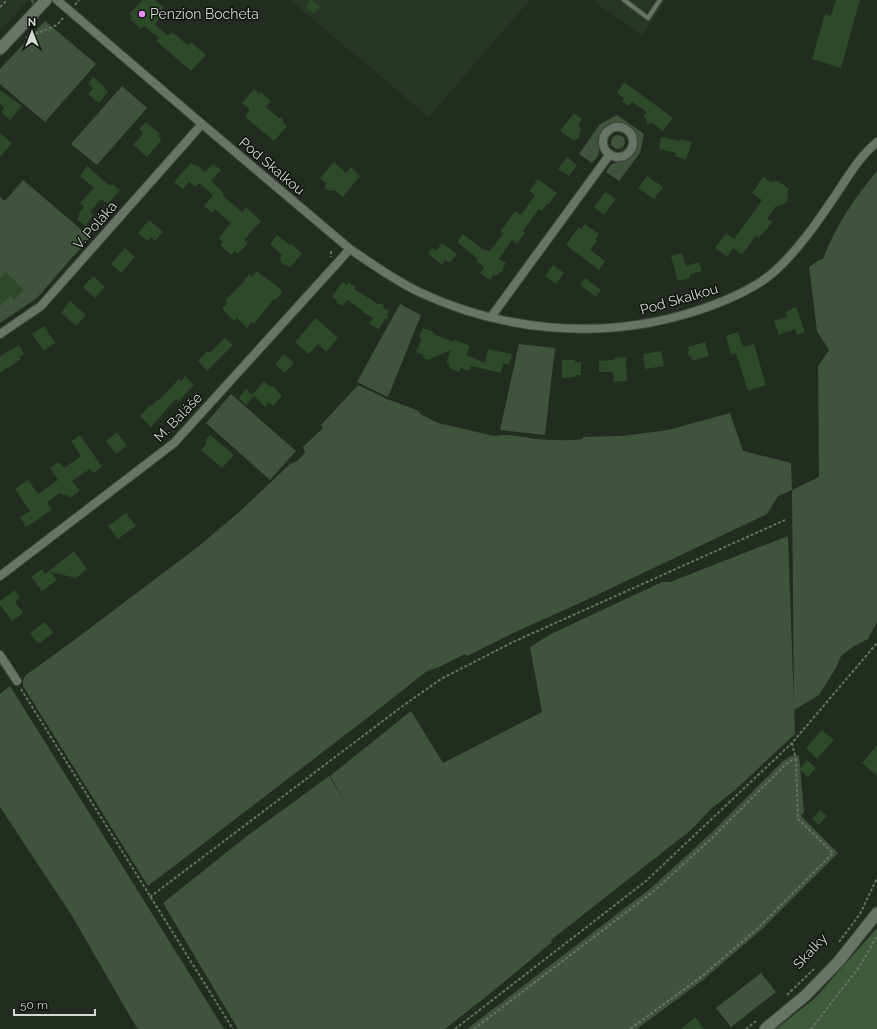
<svg xmlns="http://www.w3.org/2000/svg" width="877" height="1029" font-family="Raleway,sans-serif">
<style>
.built{fill:#283626}
.green{fill:#40533d}
.forest{fill:#3d5a39}
.lines{fill:none;stroke-linecap:round;stroke-linejoin:round}
.stream{stroke:#435740;stroke-width:3}
.building{fill:#2c4928}
.service-casing{stroke:#40473e;stroke-width:6}
.minor-casing{stroke:#40473e;stroke-width:10}
.tertiary-casing{stroke:#40473e;stroke-width:13}
.path{stroke:#697168;stroke-width:2;stroke-dasharray:3 2;stroke-linecap:butt}
.service{stroke:#697468;stroke-width:4}
.minor{stroke:#697468;stroke-width:8}
.tertiary{stroke:#697468;stroke-width:11}
.poi-dot{fill:#eb8dfc;stroke:#0f130e;stroke-width:1.5}
.labels{text-anchor:middle;stroke-width:3;stroke-linejoin:round;paint-order:stroke}
.poi-label{font-size:14px;fill:#d3d9d2;stroke:#0f130e;text-anchor:start}
.street-label{font-size:14px;fill:#d3d9d2;stroke:#0f130e}
</style>
<rect width="100%" height="100%" fill="#232c21"/>
<g class="built">
<path d="M0,0H28L0,31Z"/>
<path d="M290,0H528L529,1L429,117Z"/>
<path d="M592,0H666L642,35Z"/>
</g>
<g class="green">
<path d="M45,21L96,64L45,122L0,84V69Z"/>
<path d="M122,86L147,108L97,165L71,144Z"/>
<path d="M617,115L644,134L640,153L619,181L606,172C608,170 609,166 612,164C620,159 630,161 635,151C644,134 625,116 608,125C594,133 602,145 598,156C596,158 594,161 592,163L579,154L600,124Z"/>
<circle cx="618" cy="142" r="7"/>
<path d="M877,171V622L868,639L854,646L841,656L836,668L819,695L794,710L795,734L734,791L712,808L691,830L551,940L552,942L492,992L445,1029H238L163,903L247,836L329,776L348,807L330,776L411,711L443,763L542,712L530,647L551,634L662,582H670L788,536L794,706L792,490L778,496L767,514L582,602L511,634L467,656L465,654L437,668L427,671L379,709L148,886L23,686V680L26,675L73,641L199,546L239,512L290,464L297,461L305,453L303,447L323,428L321,425L358,385L387,399L417,410L422,415L438,423L494,436C508,433 521,437 535,439C551,440 567,441 583,439L582,437L622,436L668,430L730,413L743,451L791,463L792,490L819,477L818,366L829,350L817,331L809,267L819,260L823,259C834,228 856,196 877,171Z"/>
<path d="M23,180L90,237L37,298L0,323V197L5,201Z"/>
<path d="M400,304L421,315L388,397L357,382Z"/>
<path d="M519,344L555,348L545,435L500,430Z"/>
<path d="M231,394L296,451L270,480L206,423Z"/>
<path d="M10,686L224,1029H138L131,1018L72,916L0,807V694Z"/>
<path d="M799,755L804,812L801,816L838,853L760,931L703,980L637,1029H467L651,888L709,835L783,761L791,756Z"/>
<path d="M761,973L776,992L731,1027L716,1008Z"/>
</g>
<path class="forest" d="M877,928V1029H776L815,998Z"/>
<g class="lines">
<path class="stream" d="M32,0L35,7"/>
</g>
<g class="building">
<path d="M143,0H155L164,8L161,11L163,13L155,24L168,36L172,32L188,45L191,42L206,55L191,71L156,41L159,38L144,26L141,29L130,19L132,16L129,14Z"/>
<path d="M311,0L320,6L314,14L306,7Z"/>
<path d="M836,0H860L841,68L812,59L825,14L831,16Z"/>
<path d="M93,77L105,87L104,88L108,92L99,103L88,94L93,88L88,84Z"/>
<path d="M624,82L673,118L663,131L652,123L647,124L646,119L643,117L647,112L632,102L629,106L622,101L624,98L617,93Z"/>
<path d="M254,89L260,94L261,92L271,101L266,107L279,118H283V122L287,126L274,141L245,117L250,110L242,103Z"/>
<path d="M0,90L22,106L10,120L1,112L4,108L0,104Z"/>
<path d="M574,113L582,119L578,126L582,130L579,134V139H575L574,141L560,131Z"/>
<path d="M146,122L160,134L158,136L161,139L160,140L161,141L147,157L133,145L143,133L139,129Z"/>
<path d="M0,133L12,143L0,157Z"/>
<path d="M661,137L680,141L681,139L692,142L686,160L675,156L676,153L659,149Z"/>
<path d="M567,157L577,165L569,176L558,169Z"/>
<path d="M334,162L346,173L351,167L360,176L343,197L334,190L328,191L325,187L326,183L320,178Z"/>
<path d="M191,163L194,165L198,166L205,172L213,164L221,170L211,181L224,193L222,195L242,212L246,207L261,221L244,240L248,243L238,254L235,251L231,255L220,245L223,242L219,238L231,223L215,209L212,213L204,206L213,195L199,183L196,187L189,182L183,189L174,182Z"/>
<path d="M87,166L110,186L112,184L120,190L108,204L101,199L90,212L94,215L85,226L77,219L80,215L78,214L84,207L80,203L94,188L80,176Z"/>
<path d="M647,176L663,187L654,199L638,188Z"/>
<path d="M763,177L771,182L778,181L789,189L787,192L788,200L785,204L775,207L767,219L772,222L764,233L763,232L759,238L756,236L742,255L733,248L727,257L715,248L726,233L734,239L762,200L752,193Z"/>
<path d="M538,179L557,193L548,205L547,204L542,211L539,209L523,231L525,233L517,244L512,240L499,259L506,263L503,268V271L500,272L496,276L494,274L490,280L480,273L484,267L476,261L478,259L457,242L463,234L484,250L485,249L489,252L503,234L500,232L515,211L521,215L535,195L529,191Z"/>
<path d="M605,192L616,199L604,215L594,207Z"/>
<path d="M149,220L163,232L155,241L151,237L148,241L138,233Z"/>
<path d="M585,224L599,234L595,240L597,241L590,250L605,261L599,270L566,245L579,227L581,229Z"/>
<path d="M277,235L290,245L291,244L302,253L291,267L282,264L280,258L282,255L270,244Z"/>
<path d="M442,243L457,254L450,263L445,260L442,265L428,254L432,248L436,251Z"/>
<path d="M125,248L135,257L121,273L111,264Z"/>
<path d="M682,253L686,266L699,262L702,271L689,275L690,278L678,281L671,256Z"/>
<path d="M553,265L564,273L556,284L545,276Z"/>
<path d="M257,271L283,291L276,300L274,299L254,324L252,322L247,328L237,318L234,321L222,309L227,303L225,301L243,282L249,274L252,277Z"/>
<path d="M6,272L24,290L14,300L11,296L0,306V278Z"/>
<path d="M93,276L105,287L95,298L83,287Z"/>
<path d="M585,278L601,290L596,297L580,285Z"/>
<path d="M342,282L347,285L348,282L356,287L354,289L378,304H383L384,308L389,311L387,315L388,319H385L379,329L369,324L373,318L363,312V311L347,300L343,306L336,302L337,300L332,297Z"/>
<path d="M70,301L86,315L76,326L61,313Z"/>
<path d="M796,307L805,332L797,335L795,329L779,335L774,321L787,317L785,312Z"/>
<path d="M316,318L338,338L326,352L318,344L309,354L295,342Z"/>
<path d="M44,326L55,343L44,351L32,334Z"/>
<path d="M423,328L434,332L433,334L454,342L455,340L470,346L466,355L485,363L488,349L512,354L509,365L503,363L501,373L471,366L469,371L461,368L459,372L449,368L450,364L446,363L451,350L428,360L424,359L423,355L416,352L422,338L419,337Z"/>
<path d="M738,332L743,347L754,344L766,385L748,391L736,353L731,355L726,336Z"/>
<path d="M225,338L233,345L207,371L198,361L207,351L210,353Z"/>
<path d="M705,342L709,356L692,361L691,357L687,354L689,350L688,347Z"/>
<path d="M19,345L24,354L19,357L21,359L0,373V356Z"/>
<path d="M661,351L664,366L645,369L643,354Z"/>
<path d="M284,354L294,363L285,373L275,364Z"/>
<path d="M626,357L627,381L614,382L613,372H599V361L614,360V358Z"/>
<path d="M562,360H575V362H581V375H575V377L562,378Z"/>
<path d="M185,376L194,385L179,401L176,399L151,427L140,416L150,405L151,406L158,399L159,400L179,379L181,381Z"/>
<path d="M264,381L269,386H273L282,396L273,406L269,402L265,407L254,396L246,405L239,398L246,389L252,395Z"/>
<path d="M117,432L127,446L116,454L106,441Z"/>
<path d="M80,435L102,467L93,473L90,469L72,481L80,491L70,498L67,494L63,496L60,493L47,502L52,510L26,527L20,517L30,511L15,489L28,480L38,494L58,480L50,468L59,462L64,468L81,456L71,441Z"/>
<path d="M210,435L234,455L222,468L201,450L206,444V440Z"/>
<path d="M126,513L136,526L118,539L108,526Z"/>
<path d="M74,551L87,569L76,578L51,572L57,580L42,591L31,577L42,569L45,574Z"/>
<path d="M15,590L20,598L15,602L23,613L12,621L0,605V601Z"/>
<path d="M45,622L53,633L40,643L38,642L37,643L30,633Z"/>
<path d="M822,730L834,740L817,759L806,748Z"/>
<path d="M877,745V776L862,763Z"/>
<path d="M807,760L816,768L808,777L799,769Z"/>
<path d="M820,810L827,816L819,825L812,819Z"/>
<path d="M695,1017L704,1029H680Z"/>
</g>
<g class="lines">
<g class="service-casing">
<path id="service" d="M624,0L648,18L660,0"/>
</g>
<g class="minor-casing">
<g id="minor">
<path d="M57,0L202,124L350,249C372,264 394,280 419,292C502,331 598,340 686,314C716,305 751,292 775,271C800,248 818,221 837,193C849,175 860,156 877,142"/>
<circle cx="618" cy="142" r="15"/>
<path d="M491,317L610,154"/>
<path d="M0,334L41,306L202,124"/>
<path d="M0,576L174,443L350,249"/>
<path d="M0,655L17,681"/>
</g>
</g>
<g class="tertiary-casing">
<g id="tertiary">
<path d="M0,49L46,0"/>
<path d="M765,1029L806,995L839,961L877,913"/>
</g>
</g>
<g class="path">
<path d="M75,5L79,0"/>
<path d="M0,7L7,0"/>
<path d="M26,38L57,25L64,17"/>
<path d="M331,251V257"/>
<path d="M21,689L233,1029"/>
<path d="M792,743L796,760"/>
<path d="M150,897L404,705L441,679L513,642L785,520"/>
<path d="M839,942L860,914L877,878"/>
<path d="M787,995L814,969"/>
<path d="M455,1029L646,881L792,743L877,643"/>
<path d="M474,1029L654,891L712,838L786,764L792,760H796L798,819L833,853L757,929L701,977L630,1029"/>
<path d="M746,1029L756,1021"/>
<path d="M811,1029L860,966L877,936"/>
</g>
<use href="#service" class="service"/>
<use href="#minor" class="minor"/>
<use href="#tertiary" class="tertiary"/>
</g>
<circle class="poi-dot" cx="142" cy="14" r="4"/>
<g class="labels">
<g class="poi-label">
<text x="150" y="19">Penzion Bocheta</text>
</g>
<g class="street-label">
<text transform="translate(272 166) rotate(40)" y="5">Pod Skalkou</text>
<text transform="translate(95 225) rotate(-49)" y="5">V. Poláka</text>
<text transform="translate(679 299) rotate(-16)" y="5">Pod Skalkou</text>
<text transform="translate(178 417) rotate(-46)" y="5">M. Baláše</text>
<text transform="translate(810 951) rotate(-47)" y="5">Skalky</text>
</g>
</g>
<g transform="translate(32 32)" stroke="#0f130e" stroke-width="3" paint-order="stroke">
<path d="M0-3L7 15L0 10L-7 15Z" fill="#d3d9d2"/>
<text y="-6" font-size="11" font-weight="bold" text-anchor="middle" fill="#d3d9d2">N</text>
</g>
<path d="M14 1009v6h81v-6" fill="none" stroke="#d3d9d2" stroke-width="2"/>
<text x="20" y="1009" font-size="12" fill="#d3d9d2" stroke="#0f130e" stroke-width="3" paint-order="stroke">50 m</text>
</svg>
